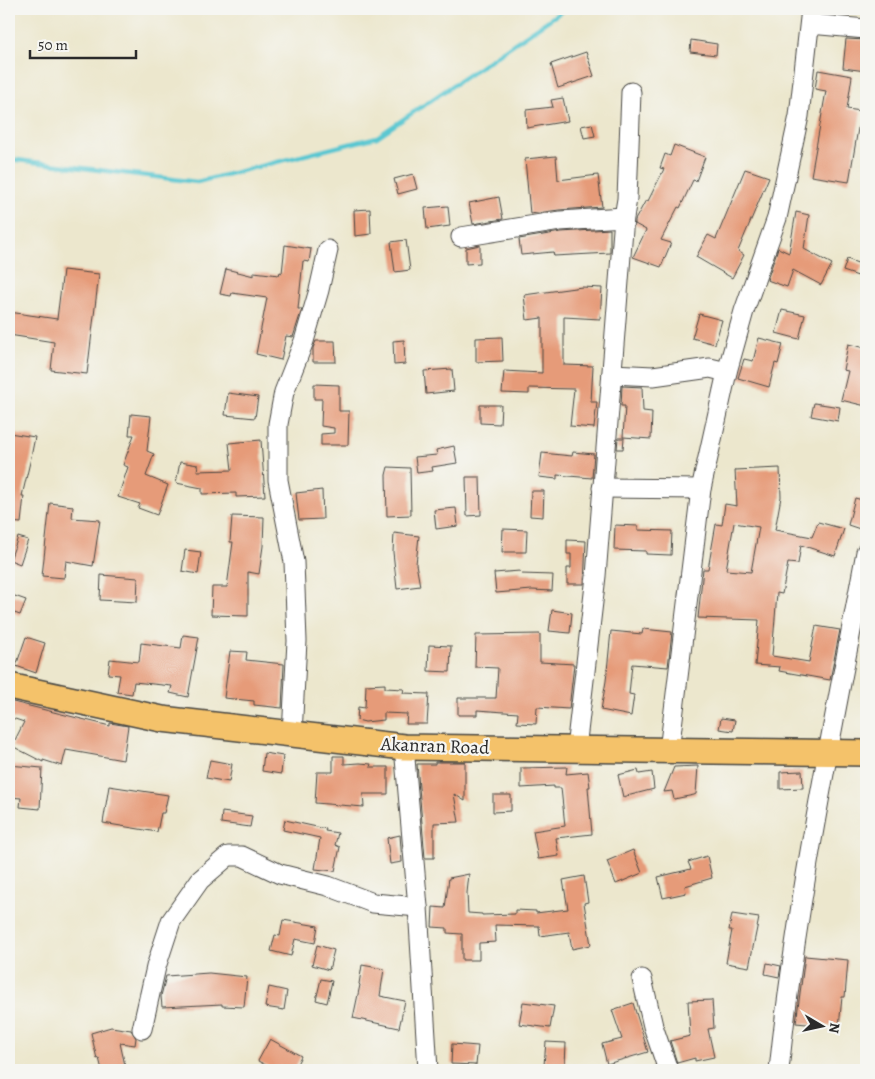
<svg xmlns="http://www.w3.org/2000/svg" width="875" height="1079" font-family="Alegreya,serif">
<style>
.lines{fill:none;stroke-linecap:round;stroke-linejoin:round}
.stream{stroke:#5ac7d1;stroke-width:4.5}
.building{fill:#e69b79;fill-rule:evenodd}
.minor-casing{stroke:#484743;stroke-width:21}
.major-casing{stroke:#484743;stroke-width:28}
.minor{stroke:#fff;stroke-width:19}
.major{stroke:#f4c26a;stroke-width:25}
.labels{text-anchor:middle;stroke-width:4.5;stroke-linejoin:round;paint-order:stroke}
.street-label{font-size:19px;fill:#2b2b2b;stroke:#f6f6f2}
</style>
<rect width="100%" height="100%" fill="#f6f6f2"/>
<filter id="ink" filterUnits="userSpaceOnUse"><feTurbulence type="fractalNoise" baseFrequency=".02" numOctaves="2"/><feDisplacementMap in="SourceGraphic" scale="10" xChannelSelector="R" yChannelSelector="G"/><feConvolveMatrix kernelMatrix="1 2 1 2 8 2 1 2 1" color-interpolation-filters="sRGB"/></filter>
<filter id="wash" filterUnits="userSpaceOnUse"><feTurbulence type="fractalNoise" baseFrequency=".0096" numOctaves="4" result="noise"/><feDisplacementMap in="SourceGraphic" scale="20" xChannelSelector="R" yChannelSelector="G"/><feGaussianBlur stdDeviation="1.12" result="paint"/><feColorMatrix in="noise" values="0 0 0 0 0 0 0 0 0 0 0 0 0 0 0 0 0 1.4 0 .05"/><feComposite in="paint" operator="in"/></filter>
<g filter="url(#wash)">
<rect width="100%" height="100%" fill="#ece7cd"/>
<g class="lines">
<path class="stream" d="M9,159L197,182L377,137L565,9"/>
</g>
<g id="blocks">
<g class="building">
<path d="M846,39L866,40V71L843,68Z"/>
<path d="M691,40L717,44L716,55L690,52Z"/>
<path d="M586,52L594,76L558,88L551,64Z"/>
<path d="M818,70L852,76L847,109L861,111L849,182L811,176L826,91L815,89Z"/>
<path d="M563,98L568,121L527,128L526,110L553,107L551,100Z"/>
<path d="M592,124L595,136L584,138L581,126Z"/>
<path d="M674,145L705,157L696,181L693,180L680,208L678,207L661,240L671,243L661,267L633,257L646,230L635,224V220L646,200L648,201L664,169L660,168L665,154L670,156Z"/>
<path d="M556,156L558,180L598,175L602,207L559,210L530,214L525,159Z"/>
<path d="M745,169L769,177L738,251L744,255L732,278L696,257L708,235L716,239Z"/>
<path d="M413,174L417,189L398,194L394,179Z"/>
<path d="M499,197L503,219L473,224L469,203Z"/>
<path d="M448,206L450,226L427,229L425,208Z"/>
<path d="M370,209L371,234L355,236L354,210Z"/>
<path d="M796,212L809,215L804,249L832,264L821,285L793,270L787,287L767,280L778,248L789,253Z"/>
<path d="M610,229V253L554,256L553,252L521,255L519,239L561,232Z"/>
<path d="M406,240L410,270L395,272L391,242Z"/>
<path d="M285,245L311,249L309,262L303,261L298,309H302L293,337L286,336L281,360L256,354L267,298L232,293L231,296L220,294L226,269L254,276V272L279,275L280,272L282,273Z"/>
<path d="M480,245V263L466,264V248Z"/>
<path d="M847,259L863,265L858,276L843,271Z"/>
<path d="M63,270L99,274L87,374L51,370L54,342L9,335V312L57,319Z"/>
<path d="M582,287L602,288L600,319L564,317V365L593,366L591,402H597L594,428L570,426L574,389L529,388V394L502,393L504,371L542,373V318L527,320L524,295Z"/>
<path d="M782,310L805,315L799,339L776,333Z"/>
<path d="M699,314L722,320L715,344L692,338Z"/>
<path d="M502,337L503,361L476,362V338Z"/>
<path d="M759,338L783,344L778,364L775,363L769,387L738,378L744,359L753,361Z"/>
<path d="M404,340L405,364L394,365L393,341Z"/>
<path d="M316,341H335L336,362H313V348Z"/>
<path d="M848,344L866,348V371L864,381H866V406L841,400L848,371L843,370Z"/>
<path d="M452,369L454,391L426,394L424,371Z"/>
<path d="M314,384L339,385V411H349L348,445H321V434L334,433V428L321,426L322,399H314Z"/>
<path d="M622,386L642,387L643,411L652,412L651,439L623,437L625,406H621Z"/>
<path d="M228,393L258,397L255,418L225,415Z"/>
<path d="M814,403L840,407L838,421L811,416Z"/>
<path d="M480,405H501L500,424L480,423Z"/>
<path d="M131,414L151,416L147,451L154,454L146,476L168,485L157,515L138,508L140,504L118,497L128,467L123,465L134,435H129Z"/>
<path d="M9,433L35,437L30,462L22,496H24L21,523L9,522Z"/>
<path d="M618,438H624L623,449H617Z"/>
<path d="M261,440L265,496L236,497V493L202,494V488L176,483L180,462L198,465L197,471L232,470L229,443Z"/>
<path d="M454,446L457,463L432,467L433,471L417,473L415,457L437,455L436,450Z"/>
<path d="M573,452L594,454L592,478L557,475V479L539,477L542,453L572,456Z"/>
<path d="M388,467L410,468L411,515L387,516L386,475Z"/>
<path d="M780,468L781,497L775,530L812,537L818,522L844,529L835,556L801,545L798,564L788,563L782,594L777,593L772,656L809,662L816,626L840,630L830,680L779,671L780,667L755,665L759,620L698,618L703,569H708L716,524L722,525L725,504L737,506L735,470ZM734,523L759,527L751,572L726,570Z"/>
<path d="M466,477H480L481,515L467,516Z"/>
<path d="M322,490L323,519L299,520L296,493Z"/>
<path d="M531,491H544L543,517L530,516Z"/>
<path d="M855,498L866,501V531L848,525Z"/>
<path d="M50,503L73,506L72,518L100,520L93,566L66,561L64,578L42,576Z"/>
<path d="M456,508L458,526L436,529L434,510Z"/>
<path d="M232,516L264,517L263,546L259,574L248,572V616L211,615L212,587H227L233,542H230Z"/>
<path d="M615,525L638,526V530L672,531L671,555L646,554V551L614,550Z"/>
<path d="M503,529L527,530L526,552H502Z"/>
<path d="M394,533L419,536L416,564L420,586L397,589L393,552Z"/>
<path d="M18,537L28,540L20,564L10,560Z"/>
<path d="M567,540L586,541L584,584H567V568H571V554H567Z"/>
<path d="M185,550L201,552L198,574L182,571Z"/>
<path d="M520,571L521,574L553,575L552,591L532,590L496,593L494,573Z"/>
<path d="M101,575L138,578L137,602L100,600Z"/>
<path d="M9,594L26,600L20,615L9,611Z"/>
<path d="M552,610L572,613L570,633L549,631Z"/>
<path d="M643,629L672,632L668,667L632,664L629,694L634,695L631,716L601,710L606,681L611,631L642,634Z"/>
<path d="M540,634V662L574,664L569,709L537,707L536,724L517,723L518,713L477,710V715H458V698H496L498,668L475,667L476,635Z"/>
<path d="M183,635L199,637L188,697L170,693L172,686L134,682L132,694L117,692L120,675L108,674L110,659L139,662L141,643L181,648Z"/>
<path d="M26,637L45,643L36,673L16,666Z"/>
<path d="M429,645L451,646L450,672L428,671Z"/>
<path d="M230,651L247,652L246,660L284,664L282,708L254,705V701L224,698Z"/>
<path d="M385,684V688L404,689L403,693L429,694L427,724H406L407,714L384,713V720L365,722L357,720L358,707L365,708L366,685Z"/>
<path d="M9,701L110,726V723L128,726L123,760L66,750L62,766L43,760V762L12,746L24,722L9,717Z"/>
<path d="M721,718L735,720L733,731L719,729Z"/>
<path d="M264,753L283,756L281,774L262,771Z"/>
<path d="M333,756H344V764L360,763L371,764L370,767H388V794H363L364,807L315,803L317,772H333Z"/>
<path d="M210,760L232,764L229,782L206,778Z"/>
<path d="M435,762H465V801L454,794L459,822L434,823V858H425L417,764H435Z"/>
<path d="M9,765L42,768L40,809L20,807L21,798L9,797Z"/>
<path d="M698,766L696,794L694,795L674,799L672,791L664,792L674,767Z"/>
<path d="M567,767L566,774L588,772L590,787H588L592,834L556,838L559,856L538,859L533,831L565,826L561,788H554V786L521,788V768Z"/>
<path d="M638,770L639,774L652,772L654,789L623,797L618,775Z"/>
<path d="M802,771L803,788L780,789V772Z"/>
<path d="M109,786L168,795L164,813H161L157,832L103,823Z"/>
<path d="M493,795H511V811L493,812Z"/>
<path d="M222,812L252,816L250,827L221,823Z"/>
<path d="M285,820L326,829L325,831L338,833L335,845L340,847L335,871L315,869L320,838L283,830Z"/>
<path d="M400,835L402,862L390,864L387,838Z"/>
<path d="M633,850L642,873L616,884L607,861Z"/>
<path d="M707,856L712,878L685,886L686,893L663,898L658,877L691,869L688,862Z"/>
<path d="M469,874L467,893L468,913L482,914V915L515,914V910L536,911V913L568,909L563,880L584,876L588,902L584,903L591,945L572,949L569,932L540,936L539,926L495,925L496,942L479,943V960H462V934L447,933V928L432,927L433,907L445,908L449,878Z"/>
<path d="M732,914L759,918L749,967L726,963L732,930H729Z"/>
<path d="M283,920L318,926L315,943L295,939L291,956L271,951L275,935L280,936Z"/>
<path d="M317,945L334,950L329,970L312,965Z"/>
<path d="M805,956L848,960L845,997H842L839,1027L796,1023Z"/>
<path d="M767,963L781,966L779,977L765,974Z"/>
<path d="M362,965L384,969L380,996L405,1001L399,1028L353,1018L360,985L359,984Z"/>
<path d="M209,973L247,977L244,1007L222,1006V1004L162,1007L161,996L166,976Z"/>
<path d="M321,979L332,981L327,1003L316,1000Z"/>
<path d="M269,987L287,991L284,1010L265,1007Z"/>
<path d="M712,1000L714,1028L708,1029L714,1057L695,1061V1058L677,1063L670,1041L690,1036L688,1001Z"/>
<path d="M523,1002L554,1006L550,1028L519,1024Z"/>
<path d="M633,1003L648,1052L607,1064L602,1044L622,1039L612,1010Z"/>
<path d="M111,1027L131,1030L136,1038L135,1045L120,1043L126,1070H102L99,1058L97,1059L91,1033Z"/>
<path d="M270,1039L301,1056L294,1070H275L258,1061Z"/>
<path d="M546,1042L566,1043L565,1066L544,1065Z"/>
<path d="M452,1044L478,1046L476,1065L451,1064Z"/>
</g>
</g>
</g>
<g filter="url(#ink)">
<use href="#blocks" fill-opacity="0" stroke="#484743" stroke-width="1"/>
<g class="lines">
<g class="minor-casing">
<g id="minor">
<path d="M810,24L866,29"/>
<path d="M461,237L560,221L624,217"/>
<path d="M612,374L653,376L710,368L727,372"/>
<path d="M602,488L701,489"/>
<path d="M292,734L297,641L294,562L278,480V424L284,392L304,341L319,290L328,250"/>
<path d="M404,747L418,907L428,1070"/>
<path d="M576,749L596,576L624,217L627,199L631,92"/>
<path d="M669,751L701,489L727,372L744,311L777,218L799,116L811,9"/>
<path d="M642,979L653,1026L668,1070"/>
<path d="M142,1029L156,967L171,921L200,880L228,856H242L280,874L328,886L373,903L418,907"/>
<path d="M779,1070C797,896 834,724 866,552"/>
</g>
</g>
<g class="major-casing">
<path id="major" d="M9,686L162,719L404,747L866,753"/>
</g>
<use href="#minor" class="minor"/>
<use href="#major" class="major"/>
</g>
</g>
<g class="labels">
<g class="street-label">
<text transform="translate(435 745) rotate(2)" y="7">Akanran Road</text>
</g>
</g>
<rect width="875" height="1079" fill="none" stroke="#f6f6f2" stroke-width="30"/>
<g transform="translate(822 1026) rotate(99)" stroke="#f6f6f2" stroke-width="4" paint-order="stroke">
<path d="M0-4L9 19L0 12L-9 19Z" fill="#2b2b2b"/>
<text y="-8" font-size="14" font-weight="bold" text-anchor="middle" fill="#2b2b2b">N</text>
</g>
<path d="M30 50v8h106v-8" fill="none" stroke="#2b2b2b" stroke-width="2.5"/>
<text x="38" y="50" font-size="15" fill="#2b2b2b" stroke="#f6f6f2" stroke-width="4" paint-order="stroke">50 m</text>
</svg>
